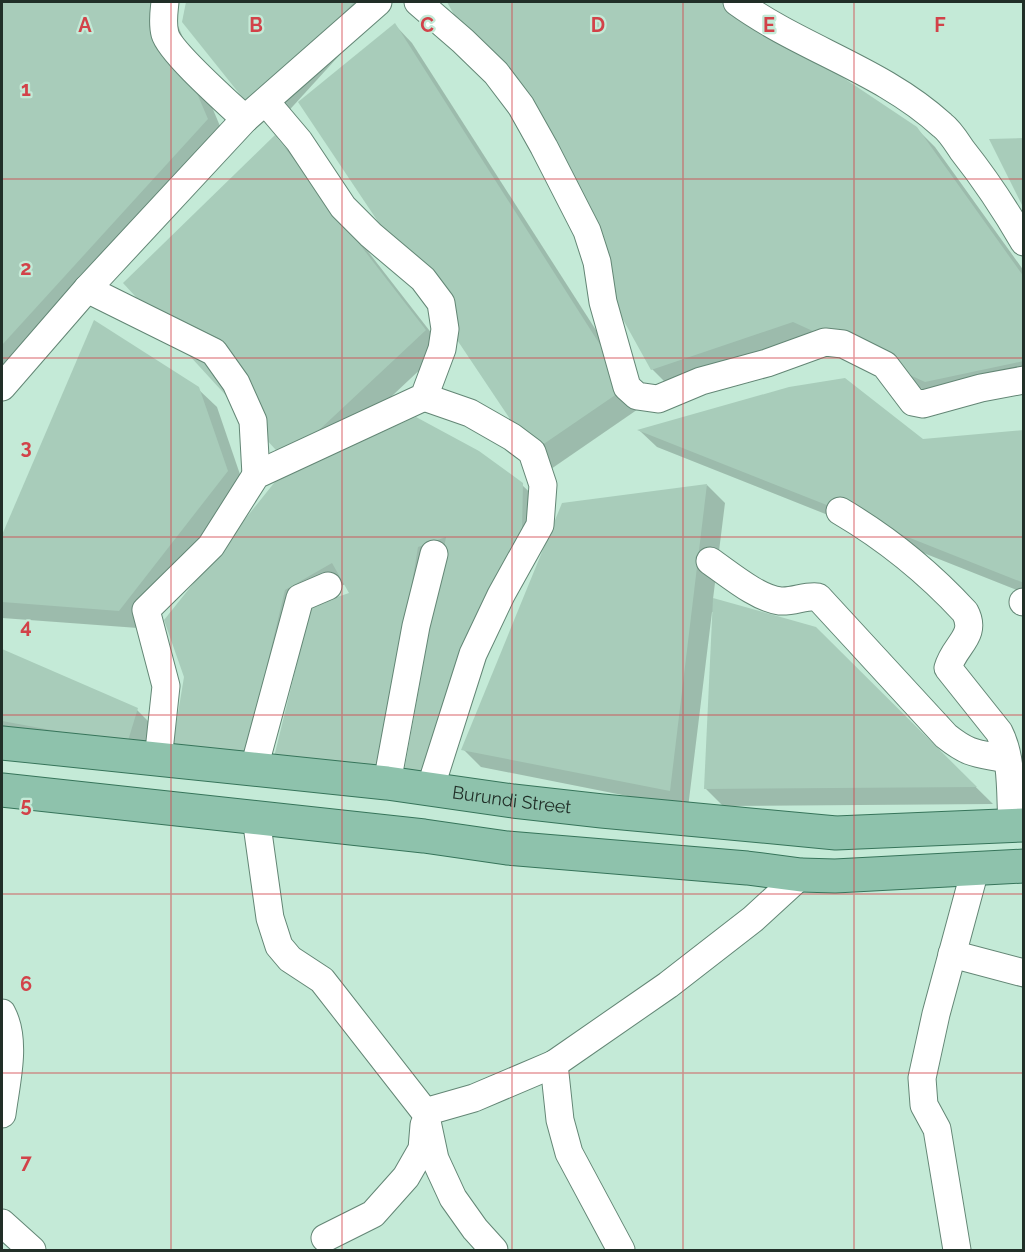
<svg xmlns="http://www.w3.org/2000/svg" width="1025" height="1252" font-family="Raleway,sans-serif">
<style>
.shadow{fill:#0003}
.building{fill:#a8ccba}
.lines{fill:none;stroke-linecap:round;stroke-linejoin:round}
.street-casing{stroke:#638675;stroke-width:29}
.primary-casing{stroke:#36745a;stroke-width:35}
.street{stroke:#fff;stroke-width:27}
.primary{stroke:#8ec2ac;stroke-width:33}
.grid{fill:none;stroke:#d24249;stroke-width:1.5;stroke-opacity:0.55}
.labels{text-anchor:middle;stroke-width:4.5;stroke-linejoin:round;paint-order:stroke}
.street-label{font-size:18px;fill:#212f28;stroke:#c4ead7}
.grid-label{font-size:20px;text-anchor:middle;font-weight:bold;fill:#d24249;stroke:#c4ead7;stroke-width:4.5;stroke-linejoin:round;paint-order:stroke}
</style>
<rect width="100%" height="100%" fill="#c4ead7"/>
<g class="shadow">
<path d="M2,2H168L225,138L2,382Z"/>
<path d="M187,2H388L273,128L184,22Z"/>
<path d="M449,2H727L916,128L935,147L1024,271V382L944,399L812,339L670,387L652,369Z"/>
<path d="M395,25L412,43L644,405L551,469Z"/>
<path d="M275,137L293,155L443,348L326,458L522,485L541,503L492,639L443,793V562L436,565L398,787L351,594L345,584L303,608L262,774L192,766L279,479Z"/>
<path d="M95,322L198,389L217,407L245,489L138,628L2,618V539Z"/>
<path d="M640,431L922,441L1024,432V593L657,447Z"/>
<path d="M707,485L725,503L713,599L815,628L993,804L723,806L705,788L714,612H712L688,808L481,767L463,749Z"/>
<path d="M2,650L137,710L155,728L145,761L2,735Z"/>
</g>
<g class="building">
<path d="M2,2H158L208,119L2,345Z"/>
<path d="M186,2H354L254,112L182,22Z"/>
<path d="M447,2H730L917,127L1024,277V361L925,382L793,322L651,370Z"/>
<path d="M395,23L627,387L532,452L298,102Z"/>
<path d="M275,135L426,330L286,461L123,283Z"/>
<path d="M1024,138V209L989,139Z"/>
<path d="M94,320L199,387L228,471L119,611L2,602V535Z"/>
<path d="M845,378L923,439L1024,430V583L637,430L789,387Z"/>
<path d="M416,417L479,451L523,483L522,531L426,775L404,772L446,537L418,547L381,770L274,757L311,606L349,593L332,563L285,590L245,757L172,749L184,677L164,620L278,478Z"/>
<path d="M707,484L670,791L461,750L562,503Z"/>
<path d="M713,598L816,627L977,787L704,789Z"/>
<path d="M2,649L138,708L127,744L2,721Z"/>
</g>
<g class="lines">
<g class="street-casing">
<g id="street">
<path d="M165,2C164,12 162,23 165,34C170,52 228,103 245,119"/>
<path d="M418,2L463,41L496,73L521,106L544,147L587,231L597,262L603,302L627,387L637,396L658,399L701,381L767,363L825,342L843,344L885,365L913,402L923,404L981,388L1024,380"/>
<path d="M737,2C802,49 882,70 942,125C950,131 956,141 962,150C985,179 1005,209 1024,242"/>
<path d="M87,289L214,352L236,383L253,421L256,475"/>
<path d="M2,387L87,289L245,119L378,2"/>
<path d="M424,397L470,413L512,437L532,452L543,485L540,525L501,595L473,654L430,789"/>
<path d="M840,511C886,538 929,573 965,612C978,636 954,645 948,668L999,732C1013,759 1010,796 1012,825"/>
<path d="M710,561C729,574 757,598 780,601C794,602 806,595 818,597L946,736C971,756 978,753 1007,759"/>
<path d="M1023,602H1024"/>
<path d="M158,760L166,686L146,610L211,546L256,475L424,397L442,349L445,329L441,303L423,279L371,235L343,207L299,141L266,102"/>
<path d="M254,768L300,598L328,586"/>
<path d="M387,783L416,626L434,554"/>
<path d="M256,818L270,918L279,946L290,959L322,980L425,1112L435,1159L453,1198L475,1229L494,1250"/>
<path d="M952,954L1024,973"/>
<path d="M2,1013C17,1041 6,1083 2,1114"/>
<path d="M554,1064L560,1120L569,1153L621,1250"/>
<path d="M425,1112L474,1098L554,1064L668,985L753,919L801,875"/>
<path d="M2,1223L32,1250"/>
<path d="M325,1238L373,1214L406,1177L422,1149L424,1125"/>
<path d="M957,1250L937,1129L924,1105L922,1078L936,1014L975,870"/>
</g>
</g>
<g class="primary-casing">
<g id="primary">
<path id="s1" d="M2,743L387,783L513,801L602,811L836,833L1024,825"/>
<path d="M2,790L424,836L507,848L747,868L801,875L835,876L1024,866"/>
</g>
</g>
<use href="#street" class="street"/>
<use href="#primary" class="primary"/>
</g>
<path class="grid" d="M171,2V1250M342,2V1250M512,2V1250M683,2V1250M854,2V1250M2,179H1024M2,358H1024M2,537H1024M2,715H1024M2,894H1024M2,1073H1024"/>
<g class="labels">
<g class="street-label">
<text dy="6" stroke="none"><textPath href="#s1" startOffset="513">Burundi Street</textPath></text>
</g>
</g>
<g class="grid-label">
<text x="85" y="32">A</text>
<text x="256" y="32">B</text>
<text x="427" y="32">C</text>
<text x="598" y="32">D</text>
<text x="769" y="32">E</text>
<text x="940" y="32">F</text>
<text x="26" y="96">1</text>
<text x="26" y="275">2</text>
<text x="26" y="454">3</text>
<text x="26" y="633">4</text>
<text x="26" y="812">5</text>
<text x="26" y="991">6</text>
<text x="26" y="1169">7</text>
</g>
<rect width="1025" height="1252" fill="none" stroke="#212f28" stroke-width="6"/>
</svg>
